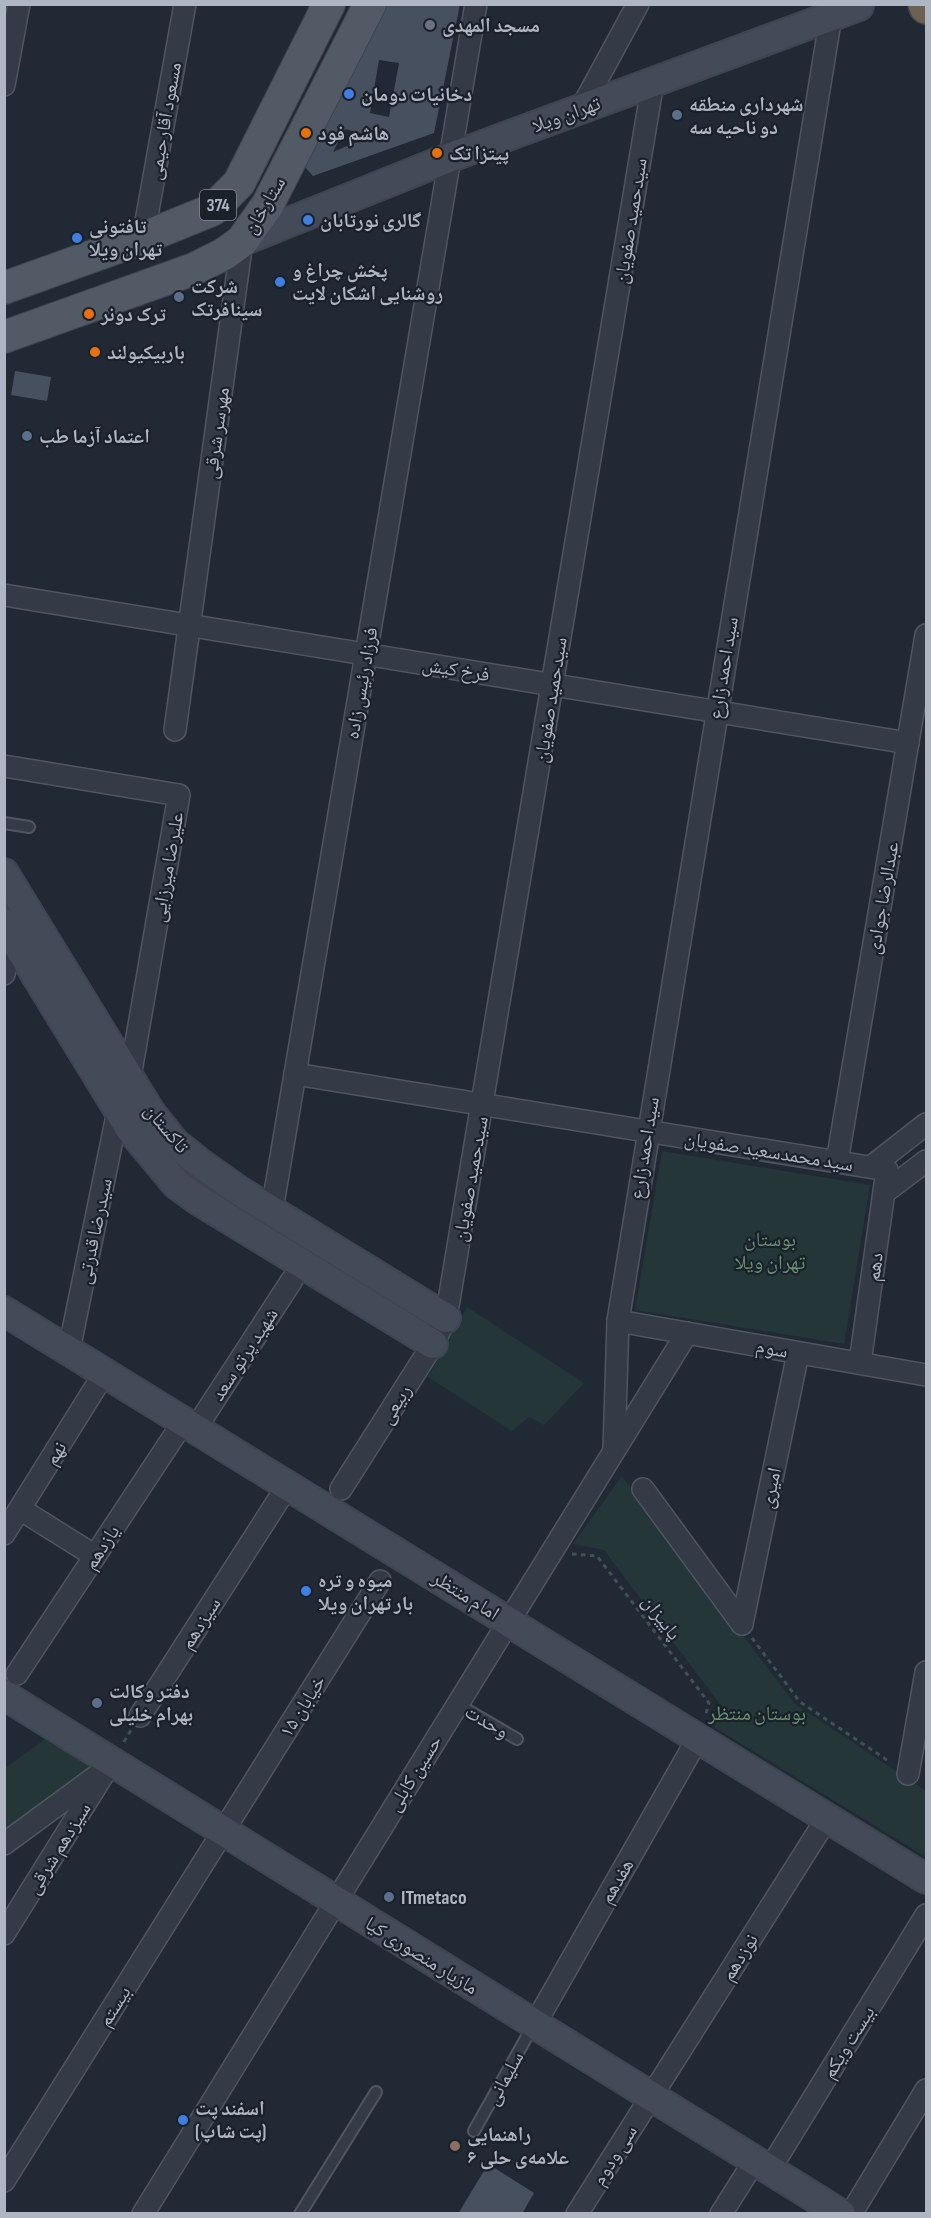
<svg xmlns="http://www.w3.org/2000/svg" width="931" height="2218" font-family="'Sofia Sans Condensed','Noto Naskh Arabic',sans-serif">
<style>
.green{fill:#243637}
.building{fill:#47505f;fill-rule:evenodd}
.lines{fill:none;stroke-linecap:round;stroke-linejoin:round}
.lane-casing{stroke:#4f5661;stroke-width:14}
.street-casing{stroke:#4f5661;stroke-width:24}
.secondary-casing{stroke:#3e4550;stroke-width:32}
.primary-casing{stroke:#3e4550;stroke-width:34}
.highway-casing{stroke:#3f4651;stroke-width:36}
.path{stroke:#405154;stroke-width:3;stroke-dasharray:4.5 4.5;stroke-linecap:butt}
.lane{stroke:#343b46;stroke-width:10}
.street{stroke:#343b46;stroke-width:21}
.secondary{stroke:#434b59;stroke-width:28}
.primary{stroke:#525a66;stroke-width:32}
.highway{stroke:#6c6252;stroke-width:33}
.worship-dot{fill:#6b7280;stroke:#1a212b;stroke-width:2}
.shop-dot{fill:#3f7fe0;stroke:#1a212b;stroke-width:2}
.service-dot{fill:#5c6f8a;stroke:#1a212b;stroke-width:2}
.food-dot{fill:#e8710a;stroke:#1a212b;stroke-width:2}
.education-dot{fill:#8d6e63;stroke:#1a212b;stroke-width:2}
.labels{text-anchor:middle;stroke-width:4.5;stroke-linejoin:round;paint-order:stroke}
.shield{fill:#1a212b;stroke:#828995;stroke-width:1.5}
.shield-label{font-size:18px;font-weight:bold;fill:#afb6c3}
.poi-label{font-size:20px;font-weight:bold;fill:#afb6c3;stroke:#1a212b;text-anchor:start}
.street-label{font-size:20px;fill:#afb6c3;stroke:#1a212b}
.park-label{font-size:20px;fill:#689272;stroke:#1a212b}
</style>
<rect width="100%" height="100%" fill="#212935"/>
<g class="green">
<path d="M662,1151L870,1185L844,1344L635,1310Z"/>
<path d="M467,1307L584,1383L544,1425L529,1417L512,1431L428,1377Z"/>
<path d="M622,1476L795,1704L926,1791V1857L714,1727L722,1707L604,1550L573,1544Z"/>
<path d="M52,1734L100,1766L5,1836L4,1769Z"/>
</g>
<g class="building">
<path d="M383,4H460L434,133L313,176L304,166ZM379,60L399,63L389,117L370,113ZM345,129L364,134L361,140L333,152Z"/>
<path d="M15,371L51,377L47,401L11,395Z"/>
<path d="M488,2164L534,2193L522,2214H458Z"/>
</g>
<g class="lines">
<g class="lane-casing">
<g id="lane">
<path d="M4,823L29,827"/>
<path d="M457,1704L517,1739"/>
<path d="M474,2131L534,2024"/>
<path d="M300,2214L376,2092"/>
</g>
</g>
<g class="street-casing">
<g id="street">
<path d="M4,85L19,4"/>
<path d="M581,109L638,4"/>
<path d="M143,238L185,4"/>
<path d="M4,595L908,743"/>
<path d="M175,730L242,241"/>
<path d="M4,766L179,795L130,1077"/>
<path d="M4,974L12,934"/>
<path d="M295,1074L887,1170L860,1363"/>
<path d="M837,1162L926,635"/>
<path d="M871,1167L926,1124"/>
<path d="M885,1192L926,1161"/>
<path d="M272,1210L476,4"/>
<path d="M618,1321L926,1375"/>
<path d="M69,1350L118,1111"/>
<path d="M196,1428L292,1280"/>
<path d="M614,1449L618,1321L831,16"/>
<path d="M341,1489L433,1344L446,1318L653,82"/>
<path d="M643,1489L742,1624"/>
<path d="M20,1509L95,1556"/>
<path d="M4,1534L105,1372"/>
<path d="M742,1624L798,1353"/>
<path d="M17,1674L184,1421"/>
<path d="M140,1716L288,1485"/>
<path d="M908,1774L926,1672"/>
<path d="M4,1844L98,1775"/>
<path d="M4,1934L111,1762"/>
<path d="M535,2024L698,1738"/>
<path d="M770,2169L926,1915"/>
<path d="M4,2181L380,1581"/>
<path d="M143,2214L687,1333"/>
<path d="M577,2214L827,1818"/>
<path d="M721,2214L755,2160"/>
<path d="M851,2214L926,2090"/>
</g>
</g>
<g class="secondary-casing">
<g id="secondary">
<path d="M242,241L451,157L859,6"/>
<path d="M4,873L151,1113L175,1143L200,1163L241,1192L446,1318"/>
<path d="M4,923L130,1129L176,1184L198,1200L433,1344"/>
<path d="M4,1311L926,1879"/>
<path d="M4,1695L841,2214"/>
</g>
</g>
<g class="primary-casing">
<g id="primary">
<path d="M4,288L143,238L212,210L239,183L329,4"/>
<path d="M4,337L194,269L224,254L242,241L268,204L370,4"/>
</g>
</g>
<g class="highway-casing">
<path id="highway" d="M925,4L926,7"/>
</g>
<g class="path">
<path d="M572,1554L597,1556L709,1703L705,1717"/>
<path d="M752,1638L800,1702L890,1762"/>
<path d="M124,1742L131,1730"/>
</g>
<use href="#lane" class="lane"/>
<use href="#street" class="street"/>
<use href="#secondary" class="secondary"/>
<use href="#primary" class="primary"/>
<use href="#highway" class="highway"/>
</g>
<circle class="worship-dot" cx="430" cy="25" r="6"/>
<g class="shop-dot">
<circle cx="349" cy="94" r="6"/>
<circle cx="308" cy="220" r="6"/>
<circle cx="77" cy="238" r="6"/>
<circle cx="280" cy="282" r="6"/>
<circle cx="306" cy="1591" r="6"/>
<circle cx="183" cy="2120" r="6"/>
</g>
<g class="service-dot">
<circle cx="677" cy="115" r="6"/>
<circle cx="179" cy="297" r="6"/>
<circle cx="27" cy="436" r="6"/>
<circle cx="97" cy="1703" r="6"/>
<circle cx="389" cy="1897" r="6"/>
</g>
<g class="food-dot">
<circle cx="306" cy="133" r="6"/>
<circle cx="437" cy="153" r="6"/>
<circle cx="89" cy="314" r="6"/>
<circle cx="95" cy="352" r="6"/>
</g>
<circle class="education-dot" cx="455" cy="2146" r="6"/>
<g class="labels">
<rect class="shield" x="200" y="190" width="36" height="30" rx="4.5"/>
<g class="shield-label">
<text x="218" y="211">374</text>
</g>
<g class="poi-label">
<text x="442" y="32">مسجد المهدی</text>
<text x="361" y="101">دخانیات دومان</text>
<text x="689" y="111">شهرداری منطقه<tspan x="689" dy="23">دو ناحیه سه</tspan></text>
<text x="318" y="140">هاشم فود</text>
<text x="449" y="160">پیتزا تک</text>
<text x="320" y="227">گالری نورتابان</text>
<text x="89" y="233">تافتونی<tspan x="89" dy="23">تهران ویلا</tspan></text>
<text x="292" y="277">پخش چراغ و<tspan x="292" dy="23">روشنایی اشکان لایت</tspan></text>
<text x="191" y="293">شرکت<tspan x="191" dy="23">سینافرتک</tspan></text>
<text x="101" y="321">ترک دونر</text>
<text x="107" y="359">باربیکیولند</text>
<text x="39" y="443">اعتماد آزما طب</text>
<text x="318" y="1587">میوه و تره<tspan x="318" dy="23">بار تهران ویلا</tspan></text>
<text x="109" y="1698">دفتر وکالت<tspan x="109" dy="23">بهرام خلیلی</tspan></text>
<text x="401" y="1904">ITmetaco</text>
<text x="195" y="2115">اسفند پت<tspan x="195" dy="23">(پت شاپ)</tspan></text>
<text x="467" y="2141">راهنمایی<tspan x="467" dy="23">علامه‌ی حلی ۶</tspan></text>
</g>
<g class="street-label">
<text transform="translate(566 114) rotate(-20)" y="7">تهران ویلا</text>
<text transform="translate(164 121) rotate(-80)" y="7">مسعود آقارحیمی</text>
<text transform="translate(264 205) rotate(-59)" y="7">ستارخان</text>
<text transform="translate(630 221) rotate(-81)" y="7">سیدحمید صفویان</text>
<text transform="translate(216 433) rotate(-82)" y="7">مهرسر شرقی</text>
<text transform="translate(723 668) rotate(-81)" y="7">سید احمد زارع</text>
<text transform="translate(456 669) rotate(9)" y="7">فرخ کیش</text>
<text transform="translate(361 683) rotate(-80)" y="7">فرزاد رئیس زاده</text>
<text transform="translate(550 700) rotate(-81)" y="7">سیدحمید صفویان</text>
<text transform="translate(167 867) rotate(-80)" y="7">علیرضا میرزایی</text>
<text transform="translate(882 898) rotate(-80)" y="7">عبدالرضا جوادی</text>
<text transform="translate(167 1128) rotate(50)" y="7">تاکستان</text>
<text transform="translate(644 1148) rotate(-81)" y="7">سید احمد زارع</text>
<text transform="translate(769 1151) rotate(9)" y="7">سید محمدسعید صفویان</text>
<text transform="translate(470 1179) rotate(-80)" y="7">سیدحمید صفویان</text>
<text transform="translate(94 1231) rotate(-78)" y="7">سیدرضا قدرتی</text>
<text transform="translate(874 1267) rotate(-82)" y="7">دهم</text>
<text transform="translate(772 1348) rotate(10)" y="7">سوم</text>
<text transform="translate(244 1354) rotate(-57)" y="7">شهید پرتو سعد</text>
<text transform="translate(395 1404) rotate(-58)" y="7">ربیعی</text>
<text transform="translate(55 1453) rotate(-58)" y="7">نهم</text>
<text transform="translate(770 1488) rotate(-78)" y="7">امیری</text>
<text transform="translate(101 1547) rotate(-57)" y="7">یازدهم</text>
<text transform="translate(466 1595) rotate(32)" y="7">امام منتظر</text>
<text transform="translate(662 1617) rotate(53)" y="7">پاییزان</text>
<text transform="translate(200 1623) rotate(-57)" y="7">سیزدهم</text>
<text transform="translate(302 1706) rotate(-58)" y="7">خیابان ۱۵</text>
<text transform="translate(487 1721) rotate(30)" y="7">وحدت</text>
<text transform="translate(414 1773) rotate(-58)" y="7">حسین کابلی</text>
<text transform="translate(58 1848) rotate(-58)" y="7">سیزدهم شرقی</text>
<text transform="translate(616 1881) rotate(-60)" y="7">هفدهم</text>
<text transform="translate(422 1955) rotate(32)" y="7">مازیار منصوری کیا</text>
<text transform="translate(739 1957) rotate(-58)" y="7">نوزدهم</text>
<text transform="translate(114 2006) rotate(-58)" y="7">بیستم</text>
<text transform="translate(848 2042) rotate(-58)" y="7">بیست ویکم</text>
<text transform="translate(504 2078) rotate(-61)" y="7">سلیمانی</text>
<text transform="translate(614 2155) rotate(-58)" y="7">سی ودوم</text>
</g>
<g class="park-label">
<text x="770" y="1246">بوستان<tspan x="770" dy="23">تهران ویلا</tspan></text>
<text x="757" y="1720">بوستان منتظر</text>
</g>
</g>
<rect width="931" height="2218" fill="none" stroke="#afb6c3" stroke-width="12"/>
</svg>
